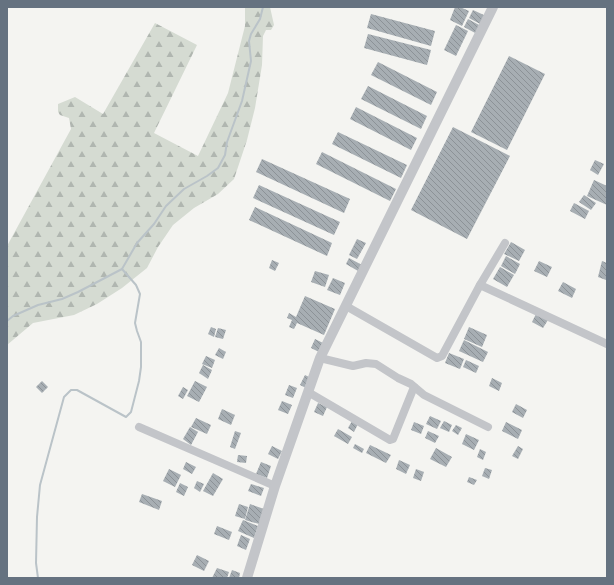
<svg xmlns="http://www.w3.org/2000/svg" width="614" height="585" font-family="Manrope,sans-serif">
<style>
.forest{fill:url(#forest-firs)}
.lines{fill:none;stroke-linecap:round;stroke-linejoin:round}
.stream{stroke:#bac3c8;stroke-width:2}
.building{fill:url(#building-back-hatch)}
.minor{stroke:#c3c5c9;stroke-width:8}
.tertiary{stroke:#c3c5c9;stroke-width:10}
</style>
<defs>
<pattern id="forest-firs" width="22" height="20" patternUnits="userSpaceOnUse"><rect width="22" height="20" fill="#d5dbd2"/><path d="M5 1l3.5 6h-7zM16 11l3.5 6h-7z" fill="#b0b6b0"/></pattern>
<pattern id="building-back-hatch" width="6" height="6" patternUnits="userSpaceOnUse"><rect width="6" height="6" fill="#a7aeb3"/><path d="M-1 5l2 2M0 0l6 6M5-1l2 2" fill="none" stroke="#8c9297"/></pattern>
</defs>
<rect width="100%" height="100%" fill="#f4f4f1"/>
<path class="forest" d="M245,7H270L274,25L271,30H266L263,36L262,65L255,108L247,140L234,179L218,194L194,208L173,225L158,247L147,268L122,288L97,304L74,315L33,323L7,345V246L71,129L69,118L60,115L58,112V104L75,97L103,114L155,23L197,45L154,133L198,156L228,93L245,26Z"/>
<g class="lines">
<g class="stream">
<path d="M7,321L13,316L38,305L62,299L78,292L122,269L137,243L154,224L166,206L184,189L207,176L218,168L225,155L227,142L242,101L251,61L249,41L251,34L260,19L263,7"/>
<path d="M38,578L36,563L37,517L40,485L64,397L71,390H77L126,417L131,412L139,381L141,367V342L137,331L135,323L140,294L136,285L122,269"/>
</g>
</g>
<g class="building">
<path d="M455,7H460L469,11L462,26L450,20Z"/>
<path d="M473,10L486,16L482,25L469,18Z"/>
<path d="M371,14L435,31L431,46L367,28Z"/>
<path d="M468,19L481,26L477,34L464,27Z"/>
<path d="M456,25L468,31L456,56L444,50Z"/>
<path d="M368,34L431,50L427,65L364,48Z"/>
<path d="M509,56L545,74L507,150L471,132Z"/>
<path d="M378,62L437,92L431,105L371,75Z"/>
<path d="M368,86L427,116L421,129L361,99Z"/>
<path d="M356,107L417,138L411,150L350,119Z"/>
<path d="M453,127L510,156L467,239L411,210Z"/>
<path d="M338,132L407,165L401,178L332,144Z"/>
<path d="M322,152L396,189L390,201L316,164Z"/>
<path d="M262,159L350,199L344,213L256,172Z"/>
<path d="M595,160L604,164L598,175L590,170Z"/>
<path d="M594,180L607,186V205L587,196Z"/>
<path d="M259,185L340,222L334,235L253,198Z"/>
<path d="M584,195L596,203L591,210L579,202Z"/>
<path d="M574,203L589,211L585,219L570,211Z"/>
<path d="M255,207L332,243L327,256L249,220Z"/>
<path d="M357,239L366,243L357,259L349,255Z"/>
<path d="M511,242L525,250L519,261L504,254Z"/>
<path d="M506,256L520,264L515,274L501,266Z"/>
<path d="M349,258L362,265L358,271L346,264Z"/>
<path d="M272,260L279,263L275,271L269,268Z"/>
<path d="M539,261L552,267L547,277L534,271Z"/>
<path d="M602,261L607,263L606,280L598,277Z"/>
<path d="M500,267L514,275L507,287L493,279Z"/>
<path d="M315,271L329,275L325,287L311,282Z"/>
<path d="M333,278L345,283L340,295L327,290Z"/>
<path d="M563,282L576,289L572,298L558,291Z"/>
<path d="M305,296L335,309L324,335L297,323L294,329L289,327L292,320L287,318L289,313L296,317Z"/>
<path d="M536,314L548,320L543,328L532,322Z"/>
<path d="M211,327L216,329L214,337L208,334Z"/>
<path d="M469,327L487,335L482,347L464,339Z"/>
<path d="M218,328L226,330L223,339L215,337Z"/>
<path d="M315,339L325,344L321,353L311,348Z"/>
<path d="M464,340L488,352L483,362L459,351Z"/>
<path d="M219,348L226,352L223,359L215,355Z"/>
<path d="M449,353L464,359L460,369L445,363Z"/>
<path d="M206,356L215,360L212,368L202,364Z"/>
<path d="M466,360L479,366L476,373L463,367Z"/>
<path d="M203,365L212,370L208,379L199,373Z"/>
<path d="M305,375L311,378L306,388L300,385Z"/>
<path d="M492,378L502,383L499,391L489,386Z"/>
<path d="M42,381L48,387L42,393L36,387Z"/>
<path d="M195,381L207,387L199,402L187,396Z"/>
<path d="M289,385L297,388L293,398L285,395Z"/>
<path d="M183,387L188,390L183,399L178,396Z"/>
<path d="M282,401L292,405L288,414L278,410Z"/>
<path d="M318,403L327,407L323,416L314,412Z"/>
<path d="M516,404L527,410L523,418L512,412Z"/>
<path d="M222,409L235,415L231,425L218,419Z"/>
<path d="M430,416L441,421L437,429L426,424Z"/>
<path d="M196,418L211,425L207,434L191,427Z"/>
<path d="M352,421L358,424L354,432L348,428Z"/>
<path d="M444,421L452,425L449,432L440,428Z"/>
<path d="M414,422L424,426L421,434L411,430Z"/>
<path d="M506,422L522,430L518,439L502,431Z"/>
<path d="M456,425L462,428L458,435L452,431Z"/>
<path d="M190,427L198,432L191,445L183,439Z"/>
<path d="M338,429L352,437L348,444L334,436Z"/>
<path d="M235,431L241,433L235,449L230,447Z"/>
<path d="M428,431L439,436L435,443L425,438Z"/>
<path d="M466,434L479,440L474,450L462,444Z"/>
<path d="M355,444L364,449L362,453L353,448Z"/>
<path d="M370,445L391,455L386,463L366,453Z"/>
<path d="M272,446L282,451L278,459L268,454Z"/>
<path d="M518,446L523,449L518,459L512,456Z"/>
<path d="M436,448L452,457L446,467L430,459Z"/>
<path d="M480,449L486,452L483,460L477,457Z"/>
<path d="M238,455L247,456L246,463L237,462Z"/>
<path d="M399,460L410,465L406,474L396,469Z"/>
<path d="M186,462L196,467L192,474L183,469Z"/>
<path d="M261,462L271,466L267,478L256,474Z"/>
<path d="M485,468L492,470L489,479L482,476Z"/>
<path d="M169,469L181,475L175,487L163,481Z"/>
<path d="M416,469L424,472L421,481L413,478Z"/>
<path d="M213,473L223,479L213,496L203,491Z"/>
<path d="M469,477L477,480L474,485L467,482Z"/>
<path d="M197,481L204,484L200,492L194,488Z"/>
<path d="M180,483L188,487L184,496L176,492Z"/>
<path d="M251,484L264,488L261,496L248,491Z"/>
<path d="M142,494L162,501L159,510L139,502Z"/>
<path d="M239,504L248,507L245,519L235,516Z"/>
<path d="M250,504L264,509L259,524L245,520Z"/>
<path d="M243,520L258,526L254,538L238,531Z"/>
<path d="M217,526L232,532L229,540L214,534Z"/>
<path d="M241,535L250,539L246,550L237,546Z"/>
<path d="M197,555L209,561L204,571L192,565Z"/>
<path d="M217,568L229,572L227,578H212Z"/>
<path d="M232,570L240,573L239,578H229Z"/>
</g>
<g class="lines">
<g class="minor">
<path d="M480,285L505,243"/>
<path d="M346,306L437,358L442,356L480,285L607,344"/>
<path d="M320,358L353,366L366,363L376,364L398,378L411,384L424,395L488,427"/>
<path d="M308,392L390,440L393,439L414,387"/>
<path d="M139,427L275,486"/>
</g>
<path class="tertiary" d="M247,578L275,486L320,358L493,7"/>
</g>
<rect width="614" height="585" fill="none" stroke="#657280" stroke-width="16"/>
</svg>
